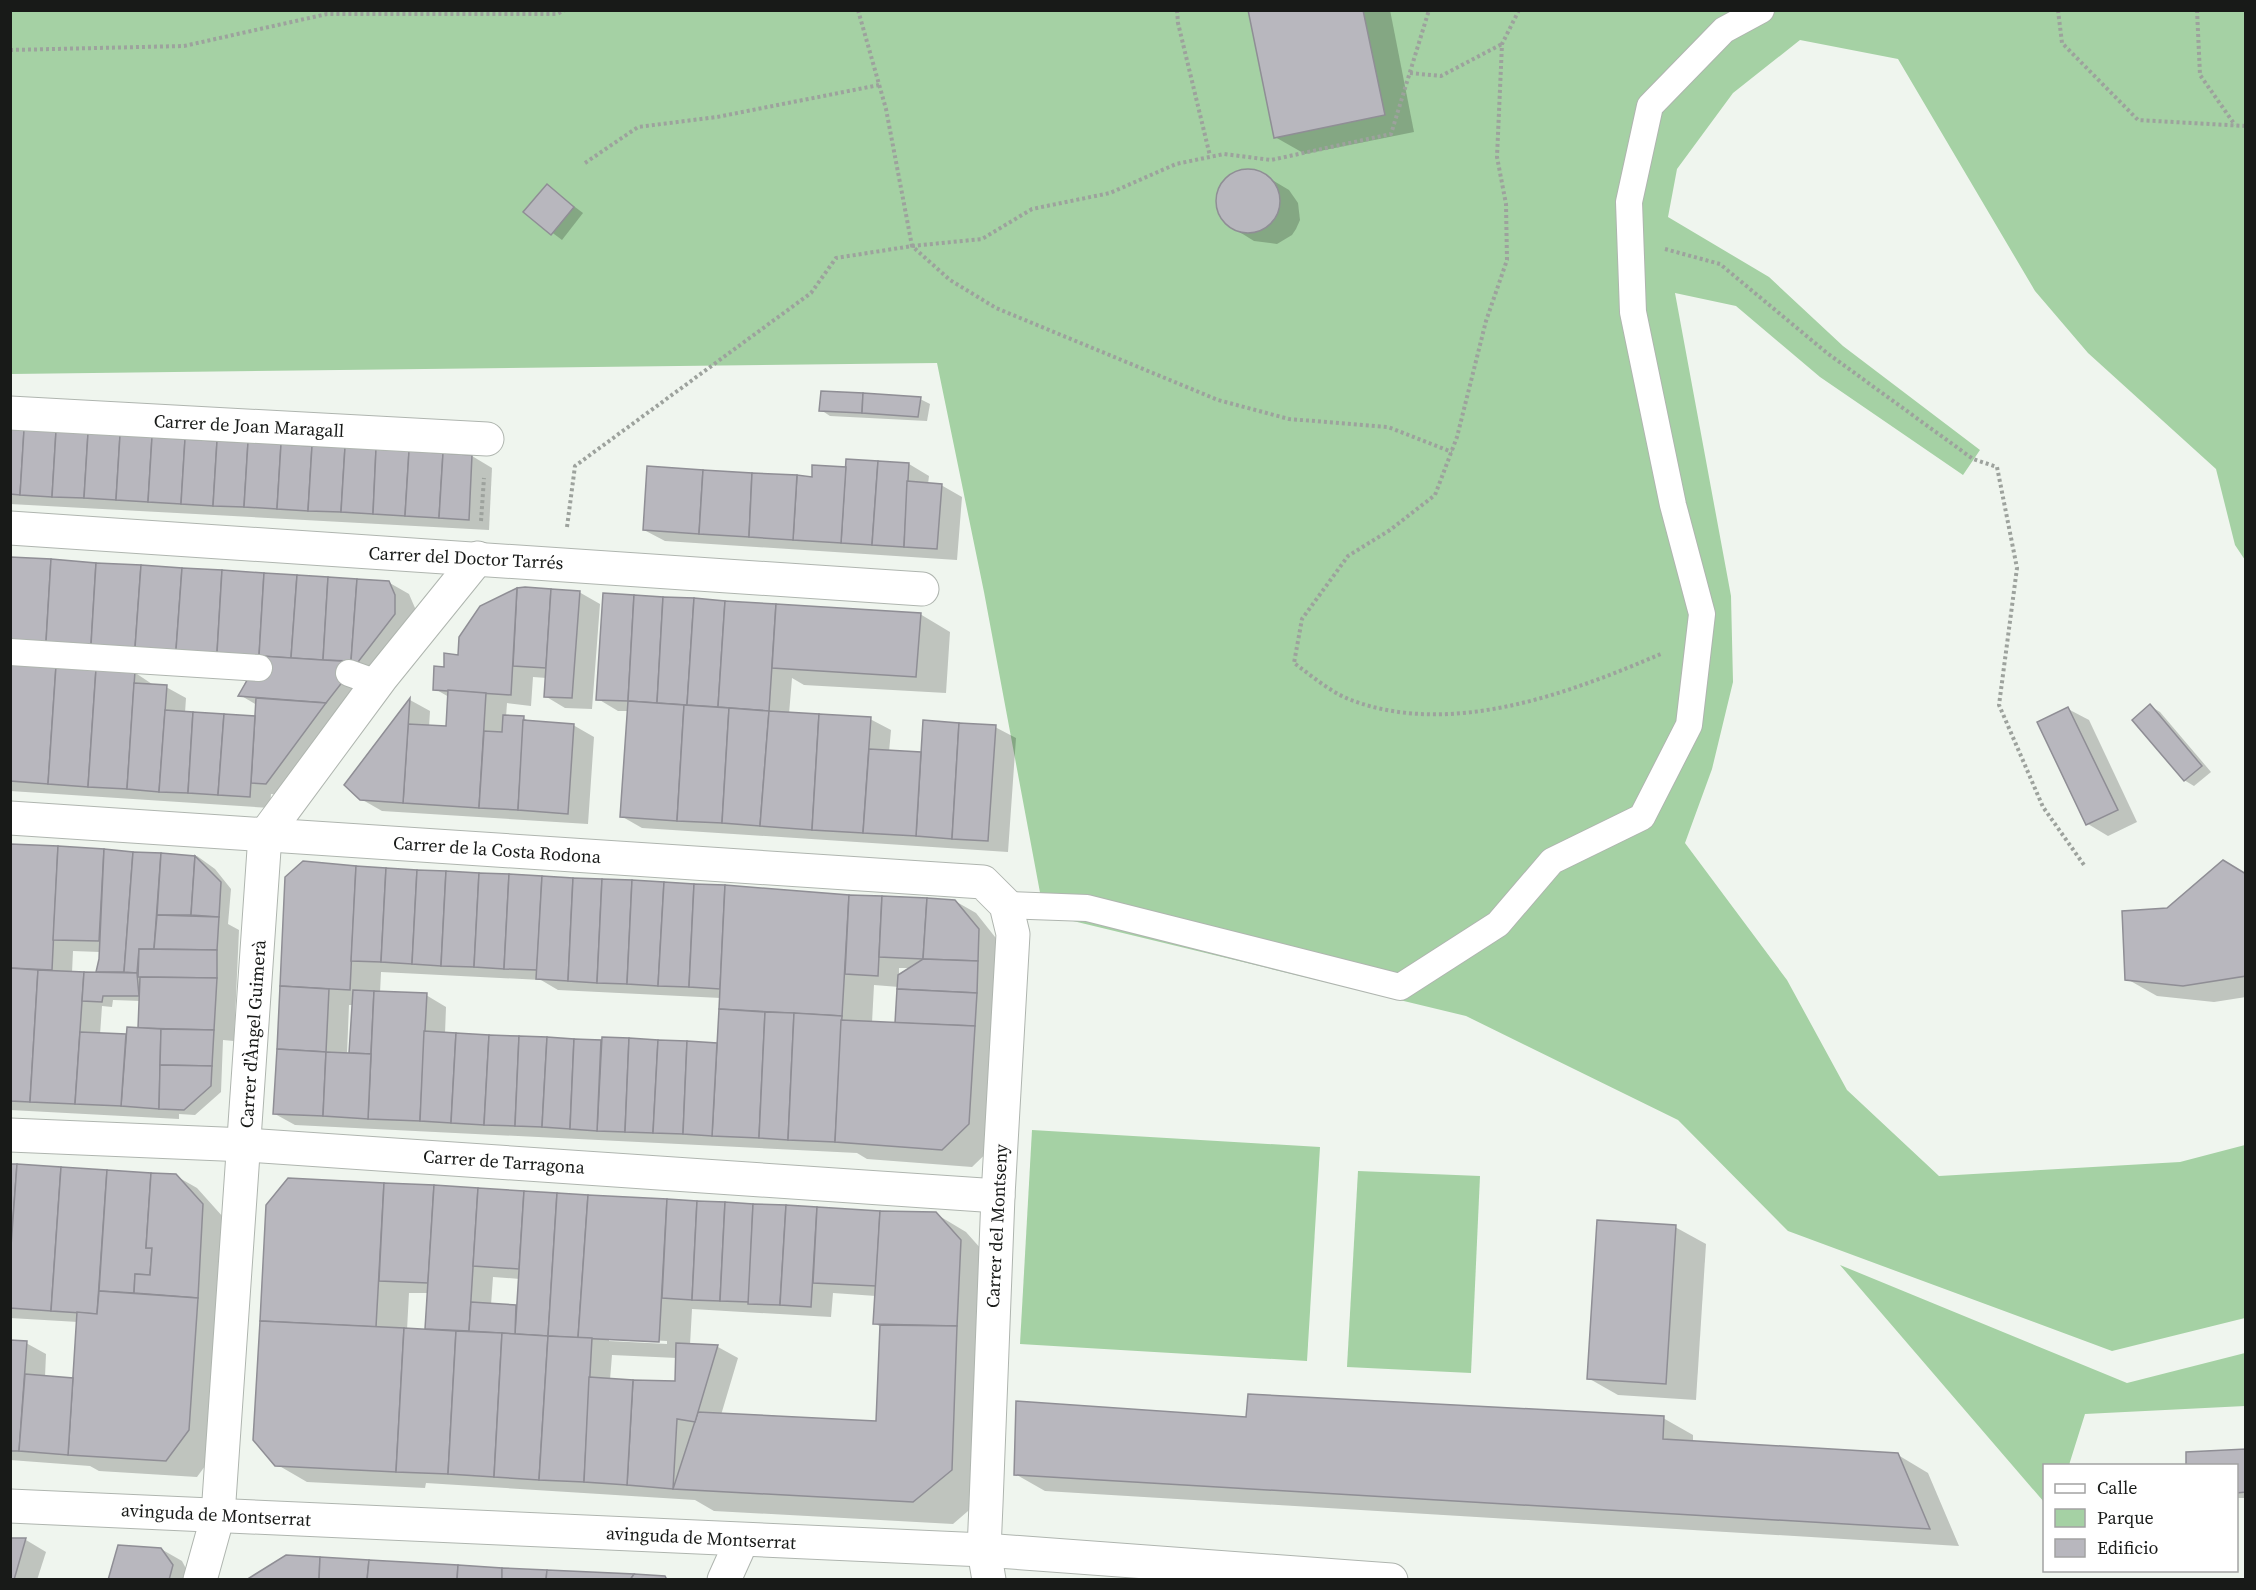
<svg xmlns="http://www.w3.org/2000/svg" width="2256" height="1590" font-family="'Source Serif 4',serif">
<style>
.green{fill:#a5d1a4}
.shadow{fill:#0003;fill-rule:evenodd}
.building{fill:#b8b7be;stroke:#8f8e95;stroke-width:1.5}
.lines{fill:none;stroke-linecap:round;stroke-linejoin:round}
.service-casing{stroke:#afb5af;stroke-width:28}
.minor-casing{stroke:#afb5af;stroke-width:35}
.tertiary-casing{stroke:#afb5af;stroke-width:35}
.path{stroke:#9da29d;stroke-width:4;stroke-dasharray:3 3;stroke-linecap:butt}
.service{stroke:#fff;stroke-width:26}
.minor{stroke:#fff;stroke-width:33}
.tertiary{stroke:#fff;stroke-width:33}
.labels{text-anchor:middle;stroke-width:4.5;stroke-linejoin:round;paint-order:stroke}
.street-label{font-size:18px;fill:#181a18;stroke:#fff}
</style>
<rect width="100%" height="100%" fill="#eff5ee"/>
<g class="green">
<path d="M10,11H2245V560L2235,545L2216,469L2088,353L2035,291L1898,59L1800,40L1733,93L1677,169L1668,217L1769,277L1843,346L1980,450L1963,475L1820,377L1736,306L1675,293L1731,596L1733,682L1712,769L1685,843L1787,980L1847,1090L1939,1176L2180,1162L2245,1145V1318L2112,1351L1788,1231L1678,1120L1466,1016L1044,914L984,592L937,363L11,374Z"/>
<path d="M1032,1130L1320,1147L1307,1361L1020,1344Z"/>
<path d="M1358,1171L1480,1176L1471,1373L1347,1367Z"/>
<path d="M1840,1265L2127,1383L2245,1353V1406L2085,1414L2069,1465L2044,1466V1502Z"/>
</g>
<g class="shadow">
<path d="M1249,10H1390L1414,132L1305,154L1275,137Z"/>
<path d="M1244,170L1257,171L1289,190L1298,203L1300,220L1296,229L1292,235L1277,244L1254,241L1233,228L1219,213L1218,195L1222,184L1229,177Z"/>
<path d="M547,186L583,213L562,240L525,212Z"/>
<path d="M920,399L930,404L927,421L830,416L821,410Z"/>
<path d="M10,431L472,456L492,468L489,530L10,504Z"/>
<path d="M909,464L929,476L928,484L941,485L962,497L957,560L665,541L644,530L813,478Z"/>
<path d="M388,582L409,594L415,608V626L286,795L271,794L270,808L10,791V664L134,672L155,686L166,687L186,698L185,713L256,717L257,705L240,695L247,678Z"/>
<path d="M517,590L579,592L600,604L592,709L565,708L545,696L547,678L533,677L531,706L507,703L506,717L523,718L531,722L573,725L594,737L588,824L382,811L361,799L346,784L410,700L430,711L429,727L447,728L449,697L435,689L445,669L459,656L481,607Z"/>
<path d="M605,594L920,614L950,632L946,693L804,685L792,678L789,714L870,719L891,730L889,752L922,754L995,727L1016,738L1008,852L642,828L621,816L629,711H618L598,699Z"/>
<path d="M2150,706L2160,712L2211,772L2194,786L2184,780Z"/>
<path d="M2068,709L2089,720L2137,822L2108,836L2088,824Z"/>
<path d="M10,845L197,856L215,869L231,889L228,924L239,930L234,1041L223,1040L221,1092L195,1115L179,1114V1119L10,1110ZM73,951L100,952L98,972L102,974L72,973ZM113,1000L141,1001L140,1029L127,1036L100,1035L102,1006L112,1007Z"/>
<path d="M356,868L955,901L976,913L999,942V1141L972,1167L867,1159L857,1153L295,1125L275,1114L286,878ZM899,968H911L899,976ZM381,972L541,980L558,990L721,998L718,1044L445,1034L446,1007L426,995L380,993ZM874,985L899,987L896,1024L872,1023ZM349,1005H353L351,1052L354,1054H347Z"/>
<path d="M2246,875V997L2214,1002L2157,996L2127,979L2168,909Z"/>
<path d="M10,1166L176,1176L197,1188L223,1217L219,1447L197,1477L99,1471L90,1466L10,1460V1342L26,1343L46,1354L45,1377L74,1379L78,1322L10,1318Z"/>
<path d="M289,1180L936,1214L966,1232L990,1259V1492L953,1524L714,1511L695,1500L426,1483L425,1488L307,1482L276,1464ZM493,1277L520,1279L518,1309L491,1305ZM409,1293H428L426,1331L407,1330ZM833,1293L876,1296L874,1323L881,1327L877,1422L721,1415L738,1358L718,1347L690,1345L692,1309L831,1317ZM609,1338L667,1341V1344L609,1341ZM612,1355L677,1358V1383L610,1380Z"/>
<path d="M1675,1227L1706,1244L1696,1400L1618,1395L1588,1378Z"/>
<path d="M1247,1418H1663L1693,1435V1443L1898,1455L1928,1473L1959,1546L1045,1491L1015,1474Z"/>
<path d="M2246,1450V1498H2236V1466Z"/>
<path d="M10,1539L26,1540L46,1552L37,1580H10Z"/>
<path d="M161,1549L182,1561L192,1580H109Z"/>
</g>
<g class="building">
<path d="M1248,10H1363L1385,115L1274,138Z"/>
<circle cx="1248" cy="201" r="32"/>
<path d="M547,184L574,207L551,235L523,212Z"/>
<path d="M821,391L863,393L862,413L819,411Z"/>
<path d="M863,393L921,397L918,417L862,413Z"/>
<path d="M10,429L24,430L20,495L10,494Z"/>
<path d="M24,430L56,431L52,497L20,495Z"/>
<path d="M56,431L88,433L84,498L52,497Z"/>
<path d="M88,433L120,435L116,500L84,498Z"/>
<path d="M120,435L152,437L148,502L116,500Z"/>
<path d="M152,437L185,439L181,504L148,502Z"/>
<path d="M185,439L217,441L213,506L181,504Z"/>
<path d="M217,441L248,442L244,507L213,506Z"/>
<path d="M248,442L281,444L277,509L244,507Z"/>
<path d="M281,444L312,446L308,511L277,509Z"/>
<path d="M312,446L345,447L341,512L308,511Z"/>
<path d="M345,447L376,449L373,514L341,512Z"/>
<path d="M376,449L409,451L405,516L373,514Z"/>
<path d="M409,451L443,453L439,518L405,516Z"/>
<path d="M443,453L472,455L469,520L439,518Z"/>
<path d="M846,459L878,461L872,545L841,543Z"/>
<path d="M878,461L909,463L904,547L872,545Z"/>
<path d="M812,465L846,467L841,543L793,540L797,475L812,477Z"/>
<path d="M647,466L703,470L699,534L643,530Z"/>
<path d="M703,470L752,473L749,537L699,534Z"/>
<path d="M752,473L797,475L793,540L749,537Z"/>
<path d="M907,481L942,484L937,549L904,547Z"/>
<path d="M10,557L51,559L46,642L10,640Z"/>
<path d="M51,559L96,563L91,645L46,642Z"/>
<path d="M96,563L141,565L135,648L91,645Z"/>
<path d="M141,565L182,568L176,650L135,648Z"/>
<path d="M182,568L222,570L217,653L176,650Z"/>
<path d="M222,570L264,573L259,656L217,653Z"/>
<path d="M264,573L297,575L291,658L259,656Z"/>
<path d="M297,575L328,577L323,660L291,658Z"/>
<path d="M328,577L357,579L351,661L323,660Z"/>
<path d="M357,579L389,581L395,595V614L358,662L351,661Z"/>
<path d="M525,587L551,589L546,668L513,666L517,588Z"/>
<path d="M517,588L511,695L433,690L434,666L444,667V653L458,655L459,637L480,606Z"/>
<path d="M551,589L580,591L572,698L544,697Z"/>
<path d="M603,593L634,595L628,701L596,700Z"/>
<path d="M634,595L663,597L657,703L628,701Z"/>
<path d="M663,597L694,598L687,705L657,703Z"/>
<path d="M694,598L725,601L718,707L687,705Z"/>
<path d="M725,601L776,604L769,711L718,707Z"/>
<path d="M776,604L921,613L916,677L772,668Z"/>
<path d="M261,656L323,660L358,662L326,703L238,696Z"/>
<path d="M10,663L56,666L48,784L10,781Z"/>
<path d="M56,666L96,669L88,787L48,784Z"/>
<path d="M96,669L135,671L127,789L88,787Z"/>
<path d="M134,683L167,685L159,792L127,789Z"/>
<path d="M448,690L486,693L479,808L403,803L408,724L446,726Z"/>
<path d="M256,698L326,703L266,784L251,783Z"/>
<path d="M410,698L403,803L360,800L344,785Z"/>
<path d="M628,701L684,705L677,821L620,817Z"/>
<path d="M2150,704L2202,766L2184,781L2132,720Z"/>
<path d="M684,705L729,708L722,823L677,821Z"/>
<path d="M2068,707L2118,810L2086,825L2037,722Z"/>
<path d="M729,708L769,711L760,826L722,823Z"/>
<path d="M165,710L193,712L188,793L159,792Z"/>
<path d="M769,711L819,714L812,830L760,826Z"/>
<path d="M193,712L224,714L218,795L188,793Z"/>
<path d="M224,714L255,716L250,797L218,795Z"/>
<path d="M819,714L871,717L863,833L812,830Z"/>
<path d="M503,715L524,716L518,810L479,808L484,731L502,732Z"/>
<path d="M523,720L574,724L568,814L518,810Z"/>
<path d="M923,720L959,723L952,839L916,836Z"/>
<path d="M959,723L996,725L988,841L952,839Z"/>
<path d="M869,749L921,752L916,836L863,833Z"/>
<path d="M10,844L58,846L52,970L10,968Z"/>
<path d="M58,846L104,849L99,941L53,940Z"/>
<path d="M104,849L133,852L124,972H96L99,959Z"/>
<path d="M133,852L161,853L154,949H139L137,973L124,972Z"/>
<path d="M161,853L195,856L191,915H157Z"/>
<path d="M195,856L221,882L219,917L191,915Z"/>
<path d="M2223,860L2246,874V976L2183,986L2125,980L2122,911L2167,908Z"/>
<path d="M303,861L356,866L350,990L280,986L285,877Z"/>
<path d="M356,866L386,868L381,962L351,961Z"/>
<path d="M386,868L417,870L412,964L381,962Z"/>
<path d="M417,870L446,871L441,966L412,964Z"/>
<path d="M446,871L479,873L474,967L441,966Z"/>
<path d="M479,873L509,874L504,969L474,967Z"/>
<path d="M509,874L542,876L537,970L504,969Z"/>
<path d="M542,876L573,878L568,981L536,979Z"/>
<path d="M573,878L602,879L597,983L568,981Z"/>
<path d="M602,879L632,880L627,984L597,983Z"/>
<path d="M632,880L664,882L658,986L627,984Z"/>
<path d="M664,882L694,884L689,987L658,986Z"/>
<path d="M694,884L725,885L720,989L689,987Z"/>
<path d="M725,885L849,895L842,1016L719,1009Z"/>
<path d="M849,895L882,896L878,976L845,974Z"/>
<path d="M882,896L927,898L923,959L879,957Z"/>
<path d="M927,898L955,900L979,929L978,961L923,959Z"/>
<path d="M157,915L219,917L217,950L154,949Z"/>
<path d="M139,949L217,950V978L138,977Z"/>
<path d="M923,959L978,961L977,993L897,989L898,975Z"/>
<path d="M10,968L38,970L30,1102L10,1101Z"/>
<path d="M38,970L84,972L75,1104L30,1102Z"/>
<path d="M84,972L137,973L139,996H103L102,1002L82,1001Z"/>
<path d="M140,977L217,978L214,1030L138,1028Z"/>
<path d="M280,986L329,989L326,1052L277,1049Z"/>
<path d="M897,989L977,993L975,1026L895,1023Z"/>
<path d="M353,990L374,991L371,1054L349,1053Z"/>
<path d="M374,991L427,993L420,1121L368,1119Z"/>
<path d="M719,1009L765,1012L759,1138L712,1136Z"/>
<path d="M765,1012L794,1013L788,1140L759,1138Z"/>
<path d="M794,1013L842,1016L835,1142L788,1140Z"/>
<path d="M841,1020L975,1026L969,1124L942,1150L835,1142Z"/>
<path d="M127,1027L161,1029L159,1109L121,1106Z"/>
<path d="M161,1029L214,1030L212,1066L160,1065Z"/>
<path d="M424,1031L456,1033L451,1123L420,1121Z"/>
<path d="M80,1032L126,1034L121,1106L75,1104Z"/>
<path d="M456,1033L489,1035L484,1125L451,1123Z"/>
<path d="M489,1035L519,1036L515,1126L484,1125Z"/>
<path d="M519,1036L547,1037L542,1127L515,1126Z"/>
<path d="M547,1037L574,1039L570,1129L542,1127Z"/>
<path d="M602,1037L629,1038L625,1132L597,1131Z"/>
<path d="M629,1038L658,1040L653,1133L625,1132Z"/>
<path d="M574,1039L601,1040L597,1131L570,1129Z"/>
<path d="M658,1040L687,1041L683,1134L653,1133Z"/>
<path d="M687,1041L717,1043L712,1136L683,1134Z"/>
<path d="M277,1049L326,1052L323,1116L273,1114Z"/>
<path d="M326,1052L371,1054L368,1119L323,1116Z"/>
<path d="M160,1065L212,1066L211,1086L184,1110L159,1109Z"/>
<path d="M10,1164H17L10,1260Z"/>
<path d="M17,1164L61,1167L51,1311L10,1308V1260Z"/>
<path d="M61,1167L107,1170L97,1314L51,1311Z"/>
<path d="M107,1170L151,1173L146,1248H152L150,1275L135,1274L134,1293L99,1291Z"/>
<path d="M151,1173L176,1174L203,1204L198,1298L134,1293L135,1274L150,1275L152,1248H146Z"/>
<path d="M288,1178L384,1183L376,1327L260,1321L266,1205Z"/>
<path d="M384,1183L434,1185L428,1283L379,1281Z"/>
<path d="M434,1185L478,1188L469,1331L425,1329Z"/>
<path d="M478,1188L524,1191L519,1269L473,1266Z"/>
<path d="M524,1191L557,1193L548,1336L515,1334Z"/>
<path d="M557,1193L588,1195L578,1338L548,1336Z"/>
<path d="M588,1195L667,1199L659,1342L578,1338Z"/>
<path d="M667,1199L697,1201L692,1300L662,1298Z"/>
<path d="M697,1201L725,1202L720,1301L692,1300Z"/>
<path d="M725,1202L753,1204L749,1302L720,1301Z"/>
<path d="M753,1204L786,1205L780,1305L748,1304Z"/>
<path d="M786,1205L817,1207L811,1307L780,1305Z"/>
<path d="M817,1207L880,1211L876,1286L813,1283Z"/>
<path d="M880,1211L936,1212L961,1240L957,1326L873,1324Z"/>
<path d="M1597,1220L1676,1225L1666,1384L1587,1379Z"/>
<path d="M99,1291L198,1298L189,1430L166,1461L68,1455L77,1312L97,1314Z"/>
<path d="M471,1302L516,1305L515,1334L469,1331Z"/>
<path d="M260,1321L404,1328L396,1472L275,1466L253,1440Z"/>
<path d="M880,1325L957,1326L952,1470L913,1502L673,1489L698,1412L876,1421Z"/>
<path d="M404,1328L456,1331L448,1474L396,1472Z"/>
<path d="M456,1331L502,1333L494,1477L448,1474Z"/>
<path d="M502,1333L548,1336L539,1480L494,1477Z"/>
<path d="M548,1336L592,1338L584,1482L539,1480Z"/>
<path d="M10,1340L27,1341L19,1451H10Z"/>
<path d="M676,1343L718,1345L695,1422L677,1419L673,1489L627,1485L633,1380L675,1381Z"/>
<path d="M25,1374L73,1378L68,1455L19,1451Z"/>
<path d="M589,1377L633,1380L627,1485L584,1482Z"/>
<path d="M1248,1394L1664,1416L1663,1439L1898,1453L1930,1529L1014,1475L1016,1401L1246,1417Z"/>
<path d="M2246,1449V1492L2236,1493V1466H2186V1452Z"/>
<path d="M10,1538H26L14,1580H10Z"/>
<path d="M118,1545L161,1548L173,1565L169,1580H108Z"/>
<path d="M286,1555L320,1557L319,1580H246Z"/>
<path d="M320,1557L369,1560L367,1580H319Z"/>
<path d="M369,1560L458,1565L457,1580H367Z"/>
<path d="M458,1565L502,1568V1580H457Z"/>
<path d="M502,1568L547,1570L546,1580H502Z"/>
<path d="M547,1570L634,1574L630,1580H546Z"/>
<path d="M634,1574L665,1576L667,1580H630Z"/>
</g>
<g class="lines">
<g class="service-casing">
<g id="service">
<path d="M10,652L259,668"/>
<path d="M349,673L377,683"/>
<path d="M1006,905L1087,908L1400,987L1498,924L1552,861L1642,817L1689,725L1702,614L1673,505L1633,312L1629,202L1650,106L1724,30L1761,10"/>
</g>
</g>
<g class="minor-casing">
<g id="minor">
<path d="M10,413L487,439"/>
<path d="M10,528L922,589"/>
<path d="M10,818L983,882L1006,905L1013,934L998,1196L986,1504L984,1550L989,1580"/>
<path d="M10,1135L246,1145L998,1196"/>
<path d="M200,1580L218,1515L265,835L381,678L478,558"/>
</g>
</g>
<g class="tertiary-casing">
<g id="tertiary">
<path d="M10,1506L984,1550L1391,1580"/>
<path d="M724,1580L742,1540"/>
</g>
</g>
<g class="path">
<path d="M858,10L886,109L912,246L950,280L996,308L1218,400L1289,419L1388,427L1452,452"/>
<path d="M1177,10L1178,23L1210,156"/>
<path d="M1519,10L1502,44L1497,157L1506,204L1507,260L1486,321L1457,437L1435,495L1390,530L1348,556L1302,619L1294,663C1312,676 1330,692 1351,700C1452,738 1570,693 1663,653"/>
<path d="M2058,10L2062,43L2138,120L2246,126"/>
<path d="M2197,10L2200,75L2235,125"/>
<path d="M10,50L184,46L327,14H557L565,10"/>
<path d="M1410,73L1441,76L1502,44"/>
<path d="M585,163L638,127L717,117L879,85"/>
<path d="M1665,249L1720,264L1827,353L1973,459L1997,467L2017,568L1999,705L2043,807L2084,865"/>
<path d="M481,521L484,478"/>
<path d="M567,527L575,466L811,293L836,258L912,246L982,239L1032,209L1110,193L1176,164L1224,154L1271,160L1391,134L1429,10"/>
</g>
<use href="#service" class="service"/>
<use href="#minor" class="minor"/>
<use href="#tertiary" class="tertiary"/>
</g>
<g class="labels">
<g class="street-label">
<text transform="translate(249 426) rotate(3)" y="6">Carrer de Joan Maragall</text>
<text transform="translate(466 558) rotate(3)" y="6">Carrer del Doctor Tarrés</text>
<text transform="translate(497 850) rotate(4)" y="6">Carrer de la Costa Rodona</text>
<text transform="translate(253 1034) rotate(-86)" y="6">Carrer d'Àngel Guimerà</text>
<text transform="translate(504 1162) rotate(4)" y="6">Carrer de Tarragona</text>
<text transform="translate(997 1226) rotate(-87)" y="6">Carrer del Montseny</text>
<text transform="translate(216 1515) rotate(3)" y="6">avinguda de Montserrat</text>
<text transform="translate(701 1538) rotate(3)" y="6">avinguda de Montserrat</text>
</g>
</g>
<rect width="2256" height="1590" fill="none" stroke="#181a18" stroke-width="24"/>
<rect x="2043" y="1464" width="195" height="108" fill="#ffffff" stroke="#a3a3a3" stroke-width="1.5"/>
<rect x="2055" y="1484" width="30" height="9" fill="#ffffff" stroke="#a3a3a3" stroke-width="1.5"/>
<text x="2097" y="1494" font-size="18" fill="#181a18">Calle</text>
<rect x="2055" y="1509" width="30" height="18" fill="#a5d1a4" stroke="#a3a3a3" stroke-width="1.5"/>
<text x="2097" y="1524" font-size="18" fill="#181a18">Parque</text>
<rect x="2055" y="1539" width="30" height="18" fill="#b8b7be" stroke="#a3a3a3" stroke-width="1.5"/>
<text x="2097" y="1554" font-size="18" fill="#181a18">Edificio</text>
</svg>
